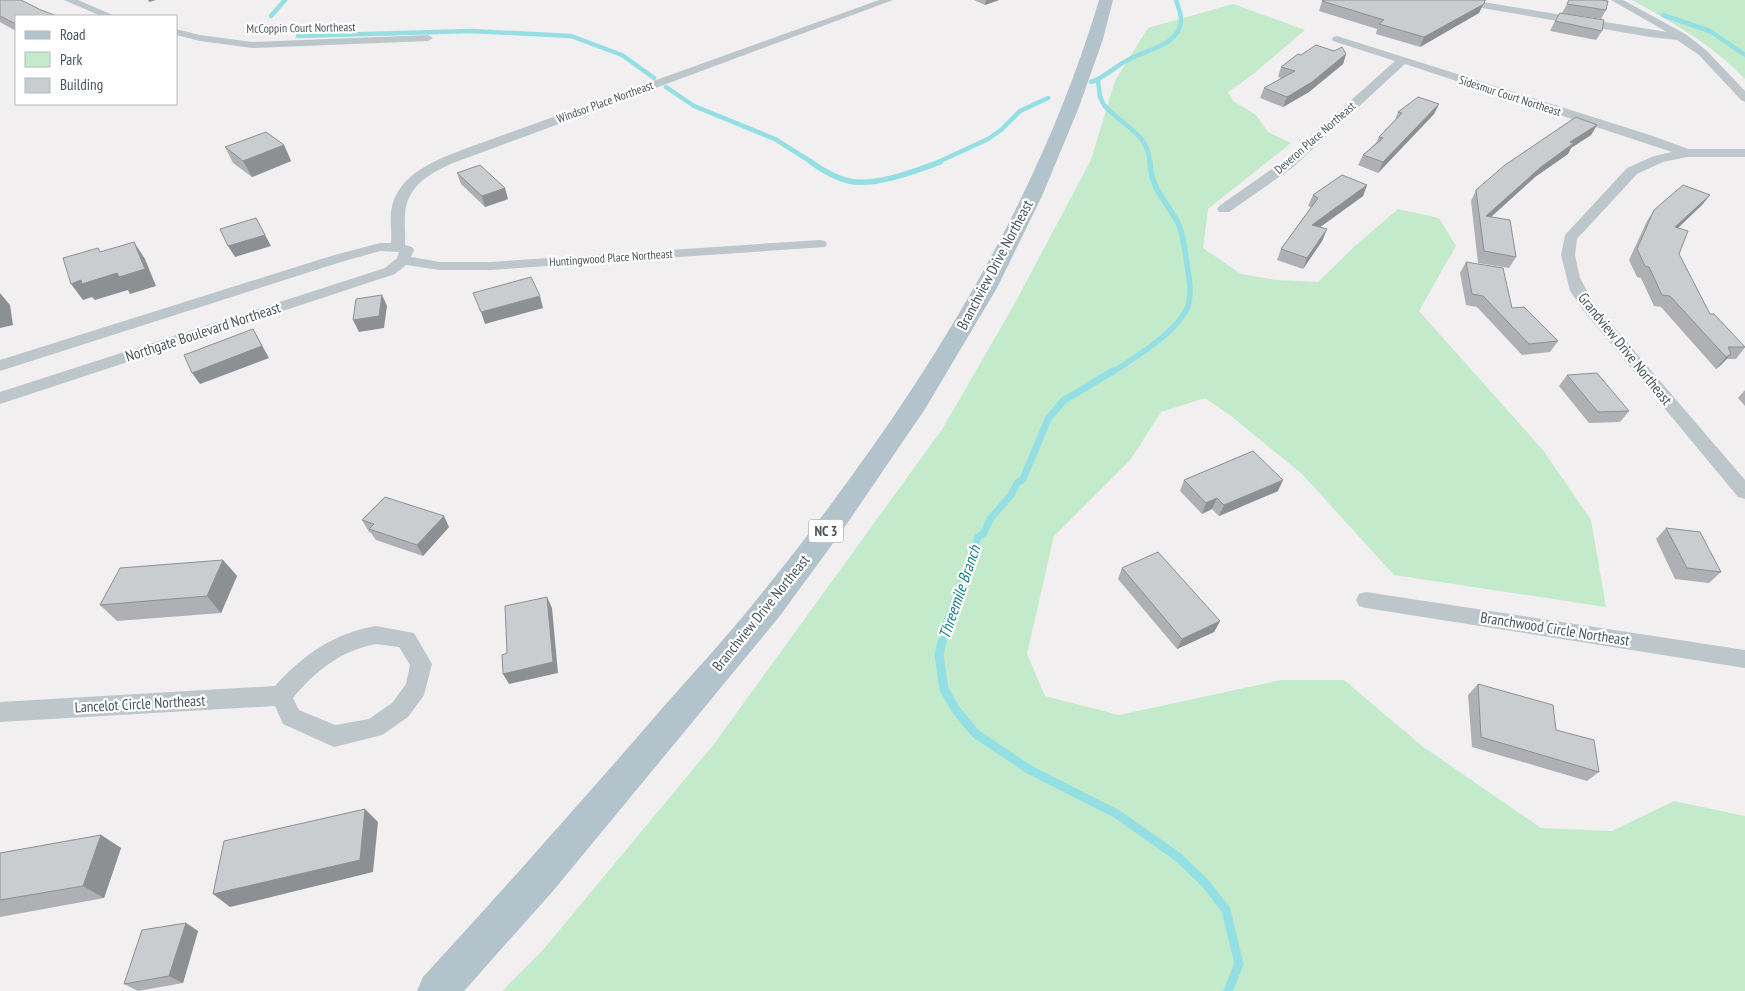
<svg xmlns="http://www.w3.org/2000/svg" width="1745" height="991" font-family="'PT Sans Narrow',sans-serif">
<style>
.green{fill:#c3eacb}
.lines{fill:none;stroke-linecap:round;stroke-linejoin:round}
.stream-far3{stroke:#94dfe3;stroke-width:4.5}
.stream-far2{stroke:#94dfe3;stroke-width:5.5}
.stream-far1{stroke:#94dfe3;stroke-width:7}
.stream{stroke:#94dfe3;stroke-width:9}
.street{fill:#bcc6cb;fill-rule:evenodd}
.primary{fill:#b2c3cb;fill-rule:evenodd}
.wall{fill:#aeb0b3}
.shaded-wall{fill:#8d9092}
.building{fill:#cacdd0;stroke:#8d9092}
.labels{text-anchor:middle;stroke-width:4.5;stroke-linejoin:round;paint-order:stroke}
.far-street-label{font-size:12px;fill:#49555b;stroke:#fff}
.shield{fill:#fff;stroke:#80888c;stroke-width:1}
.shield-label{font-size:14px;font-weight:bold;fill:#49555b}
.street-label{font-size:15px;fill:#49555b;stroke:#fff}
.water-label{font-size:16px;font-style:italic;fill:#1a8186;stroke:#fff}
</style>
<rect width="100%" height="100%" fill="#f2eff0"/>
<g class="green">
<path d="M1632,0H1745V79C1713,45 1672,22 1632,0Z"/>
<path d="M1233,4L1305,30L1252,75L1228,92L1233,101L1256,115L1268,132L1291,143L1208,209L1203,248L1241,274L1276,280L1318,282L1355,246L1398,209L1439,218L1456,246L1419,311L1543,450L1591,520L1606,607L1394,575L1302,474L1231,416L1205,398L1161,412L1131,459L1054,536L1027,654L1045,696L1119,715L1281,680H1344L1422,746L1541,828L1612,831L1674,801L1745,816V991H502L542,951L714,744L943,428L1015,303L1091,160L1115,81L1148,28Z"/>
</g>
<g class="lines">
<g class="stream-far3">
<path d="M1663,15L1710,31L1745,55"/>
<path d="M271,16L285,0"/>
<path d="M298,36L471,31L571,36L622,55L654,78"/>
<path d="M1098,80L1100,97L1104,105C1122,126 1148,132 1150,163"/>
<path d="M1091,82C1105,78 1115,66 1128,60C1145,50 1182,45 1181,19C1181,13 1178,6 1176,0"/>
<path d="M666,87L694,106L775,139L813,163"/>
<path d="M936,163L988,139L1001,130L1020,111L1048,98"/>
</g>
<g class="stream-far2">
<path d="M811,162C822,170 835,178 849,181C875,187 915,171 940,162"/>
<path d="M1111,373C1133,359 1179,331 1188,306C1192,293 1189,277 1187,264C1185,251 1184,236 1178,223C1166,200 1151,190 1150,162"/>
</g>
<path class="stream-far1" d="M942,643L946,625L978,537L984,533L990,519L1011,495L1017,483L1023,479L1048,419L1063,401L1113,371"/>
<path class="stream" d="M942,642L939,655L944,689L956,710L976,734L1030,770L1117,814L1178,857L1206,884L1226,910L1239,964L1228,991"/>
<g class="street">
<path d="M64,0H78L115,16H101Z"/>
<path d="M879,0H893L453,163C430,173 407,186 405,214C404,224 406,234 405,245L412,247L414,250L411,257L440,262H490L820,240L825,241L827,244L825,247L490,270H440L406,265L395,274L0,404V392L385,268L397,258L399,252L380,251L341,262L0,371V360L331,256L380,243H391C392,232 390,222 391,212C396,174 436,160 467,148Z"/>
<path d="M1448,0H1470L1667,32L1611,0H1623L1687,35L1707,51L1745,91V102L1741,100L1699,55L1677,40L1650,37L1453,3Z"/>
<path d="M176,29L200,35L252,42L428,35L433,38L428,41L252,48L200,41L176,35Z"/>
<path d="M1337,36L1653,136L1688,149H1745V157H1687L1663,162L1637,174L1577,239L1575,255L1580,278L1594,304L1745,480V499L1738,497L1583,310L1570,291L1561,255L1565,235L1627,168L1654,156L1672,152L1405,64L1292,168L1229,212H1219L1217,209L1219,206L1282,162L1395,61L1333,41L1332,39L1333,37Z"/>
<path d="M1366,592L1745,650V668L1366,608L1359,606L1356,600L1359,594Z"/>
<path d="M376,626L414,633L432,664L424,695L408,717L382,735L334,747L283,724L275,706L0,722V702L275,686C303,655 334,633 376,626ZM376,644L399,647L410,665L406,684L392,703L369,719L335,725L299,710L293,698C315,671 342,650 376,644Z"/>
</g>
<path class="primary" d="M1099,0H1113L1103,39L1079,107L1042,196L997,288L925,409L842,531L779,617L553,891L464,991H417L423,977C503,890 582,801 659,712C692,674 727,637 758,598C902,420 1033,222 1099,0Z"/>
</g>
<g class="wall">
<path d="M0,0L16,16V31L0,22Z"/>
<path d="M974,0H999L985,5Z"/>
<path d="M1325,0H1487L1485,1L1479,13L1420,47L1376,34L1377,29L1319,11L1322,1Z"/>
<path d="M1567,4L1606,10L1601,19L1562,13Z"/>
<path d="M1555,21L1602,31L1596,40L1550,31Z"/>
<path d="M1346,54L1343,64L1309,92L1283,107L1260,98L1264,88L1281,78L1278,77L1281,67L1301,55Z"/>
<path d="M1439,104L1434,114L1378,173L1358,165L1363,155L1376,143L1379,137L1395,120L1398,112Z"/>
<path d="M1597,125L1591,135L1571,148L1568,154L1535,177L1491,217L1516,257L1509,268L1478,263L1471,201L1476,190Z"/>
<path d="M284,145L291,161L252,177L233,163L225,147Z"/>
<path d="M457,173L508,199L485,207L461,184Z"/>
<path d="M1367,185L1363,196L1320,227L1327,229L1322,241L1303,269L1277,260L1281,249L1311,207L1308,206L1313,195Z"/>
<path d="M1710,195L1702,205L1678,228L1679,254L1710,314L1745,347L1736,359H1727L1721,365L1716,369L1661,307L1654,306L1641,278L1637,277L1629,260L1647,221L1654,210Z"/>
<path d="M1466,262L1512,308L1558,341L1550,352L1522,355L1477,307L1466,305L1460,273Z"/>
<path d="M1567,375L1629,411L1620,422L1589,423L1559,386Z"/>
<path d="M1745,390V406L1738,398Z"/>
<path d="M1184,480L1278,491L1219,516L1212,509L1202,514L1180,491Z"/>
<path d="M362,520L449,527L423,556L376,540L371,533L369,532Z"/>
<path d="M1666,528L1721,572L1709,583L1675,579L1656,539Z"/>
<path d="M223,560L237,576L221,613L117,621L100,605Z"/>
<path d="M1122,568L1220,621L1214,632L1177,649L1118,579Z"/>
<path d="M1478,684L1556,730L1599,772L1587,781L1472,747L1468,695Z"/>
<path d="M101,835L121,848L104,898L0,917V853Z"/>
<path d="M186,923L198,931L183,983L138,991L124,984Z"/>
</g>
<g class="shaded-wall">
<path d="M148,0H156L149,2Z"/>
<path d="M986,0H999L985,5Z"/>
<path d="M1485,0L1479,13L1420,47L1424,37Z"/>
<path d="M1346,54L1343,64L1309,92L1283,107L1287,97Z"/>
<path d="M1439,104L1434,114L1378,173L1383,162Z"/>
<path d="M1597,125L1591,135L1571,148L1568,154L1535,177L1481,226L1486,216L1541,167L1570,142Z"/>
<path d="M284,145L291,161L252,177L243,161Z"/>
<path d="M1367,185L1363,196L1308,236L1312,225Z"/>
<path d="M505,188L508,199L485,207L482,196Z"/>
<path d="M1710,195L1702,205L1667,238L1675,227Z"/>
<path d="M256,218L271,246L235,257L228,246Z"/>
<path d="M1327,229L1322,241L1303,269L1307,258Z"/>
<path d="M134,242L145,259L156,286L130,294L128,290L95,300L92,297L83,300L71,284Z"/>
<path d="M0,293L10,305L13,325L0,328Z"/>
<path d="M382,295L387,306L384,328L359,332L353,320Z"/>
<path d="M540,296L543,308L485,324L481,312Z"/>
<path d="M253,329L269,358L200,384L192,373Z"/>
<path d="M1731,354L1721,365L1716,369L1726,357Z"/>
<path d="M1283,480L1278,491L1219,516L1224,505Z"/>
<path d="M1217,498L1212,509L1202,514L1206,503Z"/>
<path d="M444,516L449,527L423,556L417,545Z"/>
<path d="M223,560L237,576L221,613L207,596Z"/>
<path d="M547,597L552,608L558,673L509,684L503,674Z"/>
<path d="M1220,621L1214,632L1177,649L1182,639Z"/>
<path d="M365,809L378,822L373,872L230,907L213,894Z"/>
<path d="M101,835L121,848L104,898L83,886Z"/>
<path d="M186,923L198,931L183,983L169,976Z"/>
</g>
<g class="building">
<path d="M0,0H21L41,10L57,16H16V24L0,16Z"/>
<path d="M1325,0H1485L1484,4L1424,37L1379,24L1384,20L1322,1Z"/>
<path d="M1569,0H1601L1608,1L1606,10L1567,4Z"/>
<path d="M1560,13L1604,20L1602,31L1555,21Z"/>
<path d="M1316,45L1334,51L1342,47L1346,54L1312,82L1287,97L1264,88L1295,71L1281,67L1298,54L1301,55Z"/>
<path d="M1418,97L1439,104L1383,162L1363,155L1383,138L1379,137L1402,113L1398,112Z"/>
<path d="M1576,117L1597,125L1570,142L1574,143L1541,167L1486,216L1510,220L1516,257L1484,251L1476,190L1505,165Z"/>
<path d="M266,132L284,145L243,161L225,147Z"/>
<path d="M480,165L505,188L482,196L457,173Z"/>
<path d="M1342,175L1367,185L1312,225L1327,229L1307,258L1281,249L1318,198L1313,195Z"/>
<path d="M1683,185L1710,195L1675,227L1688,231L1679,254L1710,314H1714L1745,347H1728L1731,354L1726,357L1670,296L1662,295L1649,267L1645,266L1637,249L1654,210Z"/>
<path d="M256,218L265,235L228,246L220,229Z"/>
<path d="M134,242L145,269L119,277L117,273L82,284L81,280L71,284L63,258L98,248L100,252Z"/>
<path d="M1466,262L1503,268L1512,308L1524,307L1558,341L1529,344L1483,296L1472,294Z"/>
<path d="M531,277L540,296L481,312L473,293Z"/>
<path d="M382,295L379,316L353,320L356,299Z"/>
<path d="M253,329L262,346L192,373L184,355Z"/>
<path d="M1597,373L1629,411L1598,412L1567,375Z"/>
<path d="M1253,451L1283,480L1224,505L1217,498L1206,503L1184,480Z"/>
<path d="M385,497L444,516L417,545L369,529L374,524L362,520Z"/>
<path d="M1666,528L1700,532L1721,572L1687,568Z"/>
<path d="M1158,552L1220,621L1182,639L1122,568Z"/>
<path d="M223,560L207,596L100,605L120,568Z"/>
<path d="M547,597L553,662L503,674L502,655L507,653L505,606Z"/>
<path d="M1478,684L1553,705L1556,730L1594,740L1599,772L1481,737Z"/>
<path d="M365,809L360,860L213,894L224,841Z"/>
<path d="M101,835L83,886L0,900V853Z"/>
<path d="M186,923L169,976L124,984L142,930Z"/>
</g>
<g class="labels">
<g class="far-street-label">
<text transform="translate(301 28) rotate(-1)" y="4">McCoppin Court Northeast</text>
<text transform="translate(1510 96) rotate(18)" y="4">Sidesmur Court Northeast</text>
<text transform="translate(605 102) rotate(-20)" y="4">Windsor Place Northeast</text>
<text transform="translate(1315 138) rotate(-41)" y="4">Deveron Place Northeast</text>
<text transform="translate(611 258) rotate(-4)" y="4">Huntingwood Place Northeast</text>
</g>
<rect class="shield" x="808.5" y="519.5" width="35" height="23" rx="4"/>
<g class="shield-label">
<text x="826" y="536">NC 3</text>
</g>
<g class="street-label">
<text transform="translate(995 265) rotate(-62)" y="5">Branchview Drive Northeast</text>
<text transform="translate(203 332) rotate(-18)" y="5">Northgate Boulevard Northeast</text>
<text transform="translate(1625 349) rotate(51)" y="5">Grandview Drive Northeast</text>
<text transform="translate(761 613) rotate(-51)" y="5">Branchview Drive Northeast</text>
<text transform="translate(1555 629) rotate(9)" y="5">Branchwood Circle Northeast</text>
<text transform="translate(140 704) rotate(-3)" y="5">Lancelot Circle Northeast</text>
</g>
<g class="water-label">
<text transform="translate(959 592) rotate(-71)" y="6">Threemile Branch</text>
</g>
</g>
<rect x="15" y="15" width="162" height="90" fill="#ffffff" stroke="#b6bbbd"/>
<rect x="25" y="31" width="25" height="8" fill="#b2c3cb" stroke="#b6bbbd"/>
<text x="60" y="40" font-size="15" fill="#49555b">Road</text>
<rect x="25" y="52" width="25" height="15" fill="#c3eacb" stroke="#b6bbbd"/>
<text x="60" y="65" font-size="15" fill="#49555b">Park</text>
<rect x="25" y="78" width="25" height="15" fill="#cacdd0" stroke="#b6bbbd"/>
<text x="60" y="90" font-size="15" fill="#49555b">Building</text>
</svg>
